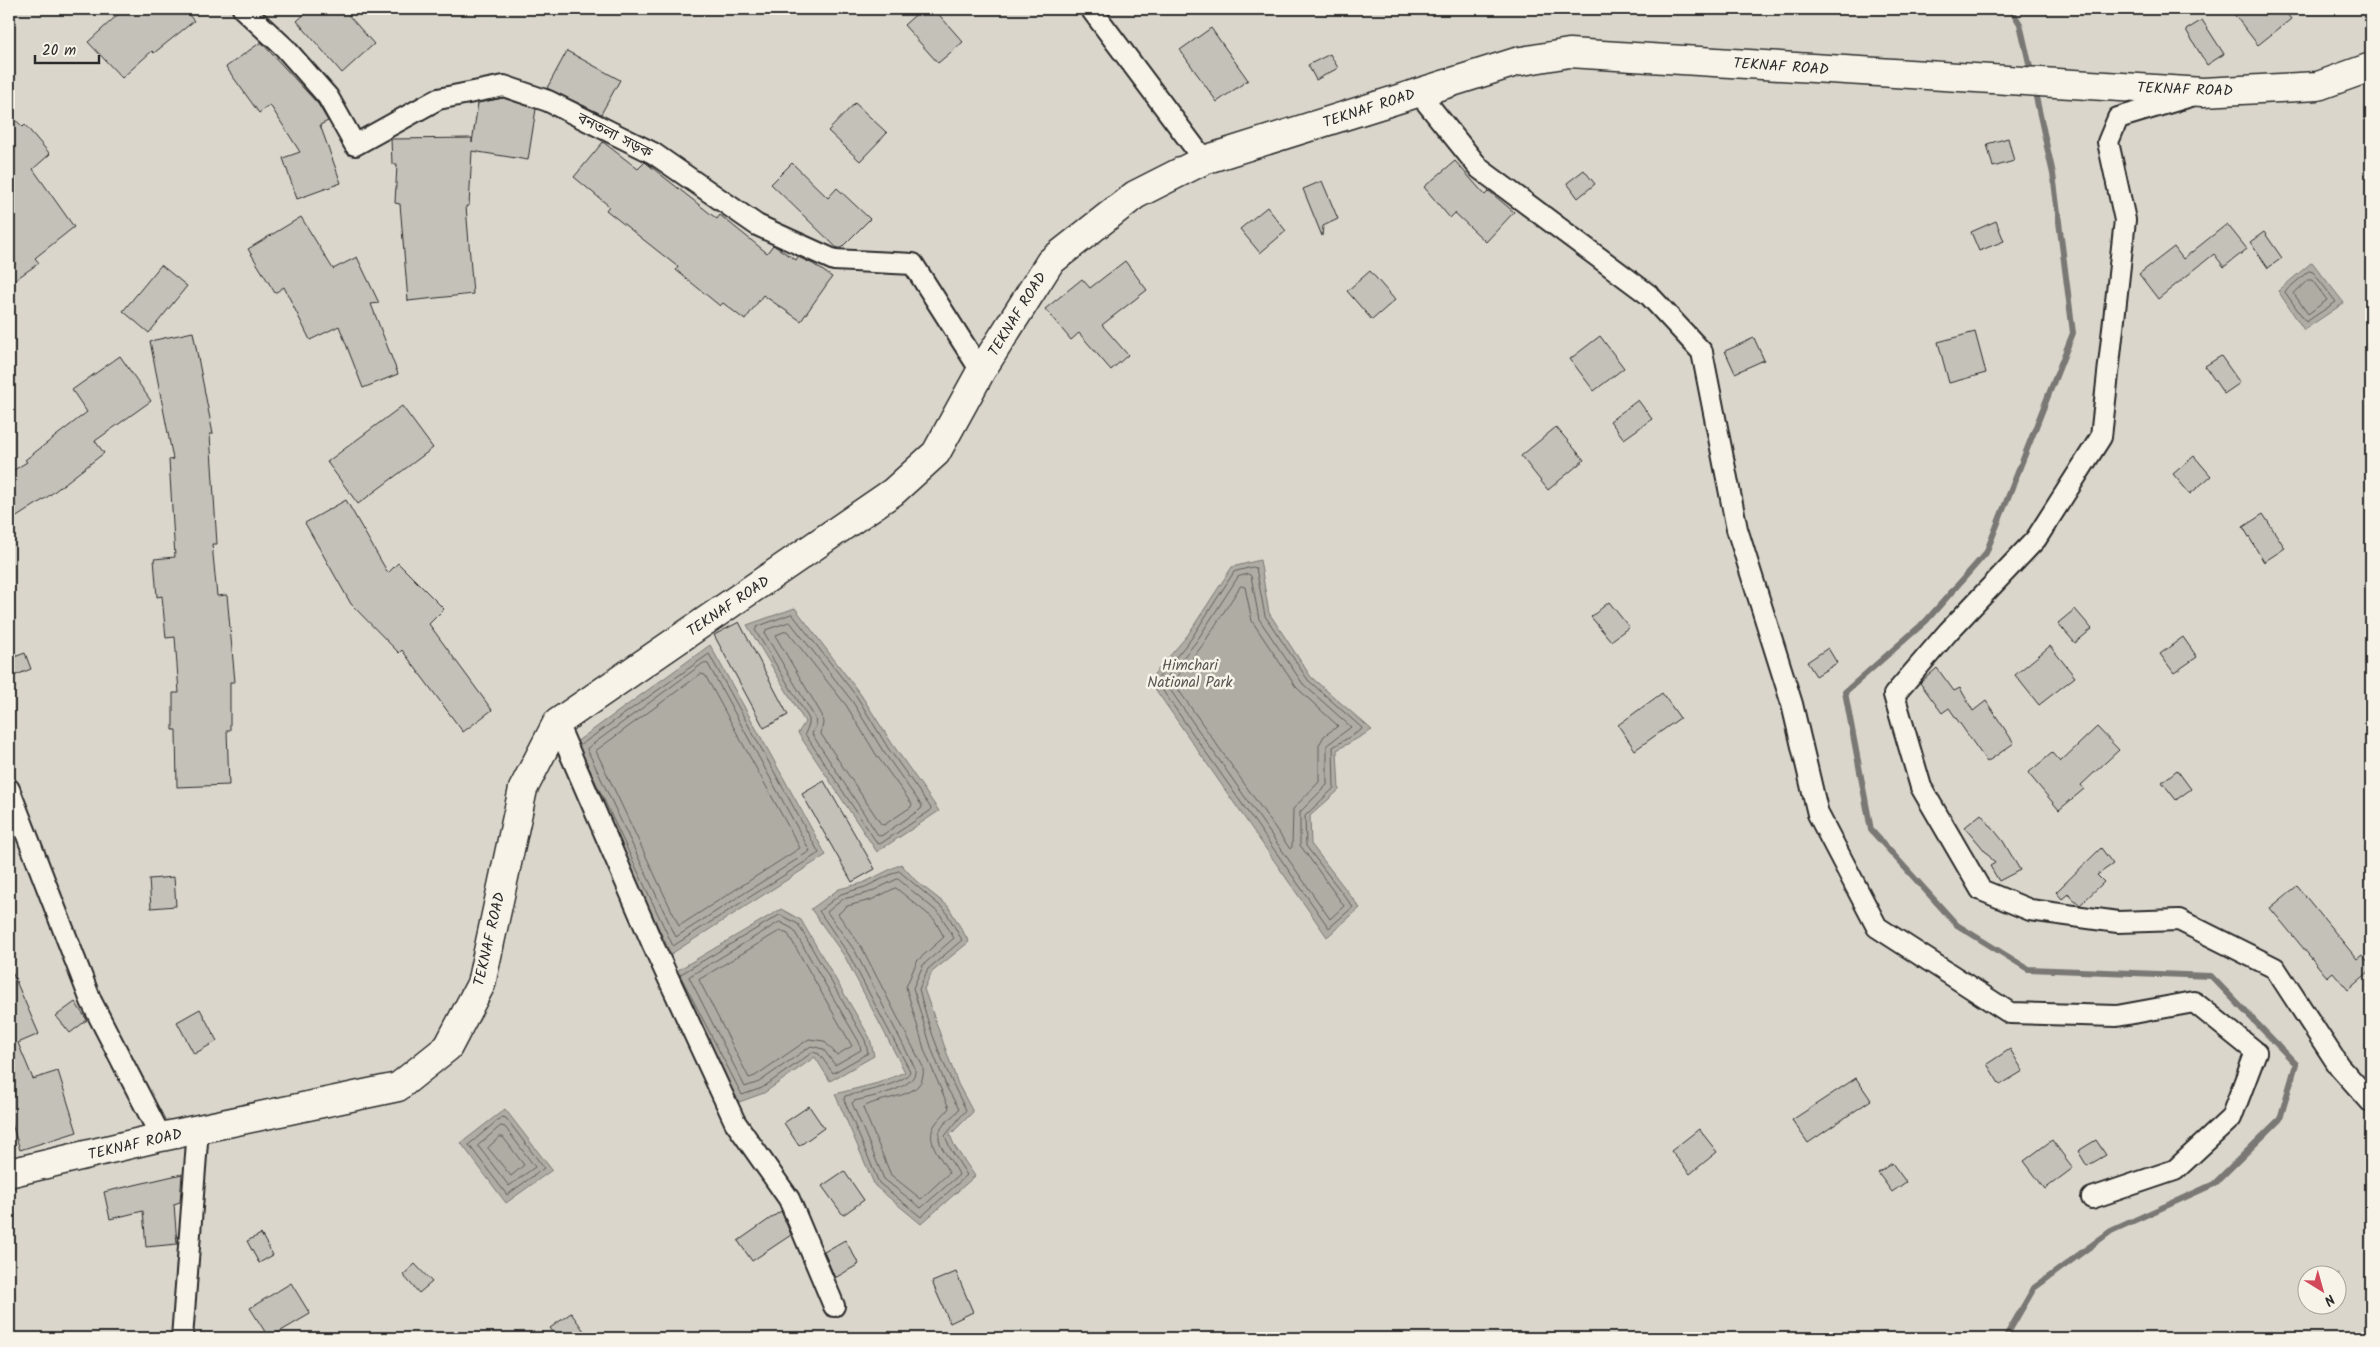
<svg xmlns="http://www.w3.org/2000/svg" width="2380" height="1347" font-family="Kalam,'Noto Sans Bengali',sans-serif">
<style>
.green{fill:#dad6cc;stroke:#82807c;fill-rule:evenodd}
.water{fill:#afaca4;stroke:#7a7874}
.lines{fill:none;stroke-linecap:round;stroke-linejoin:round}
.shore{stroke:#605f5b;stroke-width:1}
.stream{stroke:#7a7874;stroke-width:6}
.building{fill:#c4c1b9;stroke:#2b2b2b}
.minor-casing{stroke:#2b2b2b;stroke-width:24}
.highway-casing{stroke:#2b2b2b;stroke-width:31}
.minor{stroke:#f7f3e8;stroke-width:20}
.highway{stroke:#f7f3e8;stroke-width:28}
.labels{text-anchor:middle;stroke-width:5;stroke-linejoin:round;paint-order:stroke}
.street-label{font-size:15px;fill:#2b2b2b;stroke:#f7f3e8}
.park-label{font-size:15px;fill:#575653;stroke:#f7f3e8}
</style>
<rect width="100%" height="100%" fill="#f7f3e8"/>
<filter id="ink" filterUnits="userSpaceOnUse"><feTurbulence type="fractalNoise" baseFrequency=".02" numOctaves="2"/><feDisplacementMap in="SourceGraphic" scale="10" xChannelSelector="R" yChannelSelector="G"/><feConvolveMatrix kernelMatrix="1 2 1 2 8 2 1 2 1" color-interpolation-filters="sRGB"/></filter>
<g filter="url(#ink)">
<path class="green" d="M9,9H2371V1338H9ZM2308,1274H2338V1304H2308Z"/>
<g class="water">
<path d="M2312,262L2344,303L2304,330L2278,291Z"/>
<path d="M1260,560L1269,613L1311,677L1372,730L1337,750L1339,790L1310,816L1311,844L1360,908L1327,937L1149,680L1187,636L1232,567Z"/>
<path d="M795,608L861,695L893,745L939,811L877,852L798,733L805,722L747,625Z"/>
<path d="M710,645L826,855L671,954L572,745Z"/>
<path d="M901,864L916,881L948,906L969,942L932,972L924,989L958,1084L973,1112L950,1135L955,1147L975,1176L921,1224L875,1186L835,1094L878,1083L905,1072L845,957L811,909L839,889L863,883Z"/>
<path d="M781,909L801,920L870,1038L874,1056L830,1081L815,1057L764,1093L739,1102L673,973Z"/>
<path d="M505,1109L552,1170L506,1203L461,1143Z"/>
</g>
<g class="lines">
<g class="shore">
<path d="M2309,271L2313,272L2336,302L2306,322L2285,292Z"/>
<path d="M2308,280H2312L2327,300L2308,314L2294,294Z"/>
<path d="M1253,567L1256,568L1265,616L1308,680L1362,728L1361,730L1333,747L1334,788L1305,816L1306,846L1353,907L1329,928L1156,681L1191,639L1234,572Z"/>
<path d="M1248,574L1251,576L1259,619L1303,684L1351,727L1327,745V785L1300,812V845L1344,906L1330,919L1164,681L1196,642L1238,577Z"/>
<path d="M1241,586L1245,587L1252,621L1296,687L1338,726L1324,736L1319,745V782L1293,809L1292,847L1290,849L1173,682L1202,646Z"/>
<path d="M792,614L857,697L888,748L931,808L930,811L880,844L877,843L805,734L809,724V719L755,630L757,627Z"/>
<path d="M790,622L852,701L883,751L922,806L921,809L881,836L878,835L812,734L816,725L815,718L765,634L766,630Z"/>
<path d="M787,631L846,705L877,756L912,804L911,807L884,825L881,824L821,734L823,723L822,715L776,637L777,635Z"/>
<path d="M704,663L708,664L810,851L676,937L587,749Z"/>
<path d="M701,674L705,675L800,848L679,926L596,751Z"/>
<path d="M579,746L709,654L819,853L673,946L589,768"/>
<path d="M899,871L945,910L962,940L928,969L919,989C929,1031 946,1072 966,1110L945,1136L951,1150L967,1175L921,1217L879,1183L844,1100L845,1096C858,1093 907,1084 910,1071L849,955L819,911L841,894L865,887Z"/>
<path d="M898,879L940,914L954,938L923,965L913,988L932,1050L947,1088L959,1109C954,1117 943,1122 940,1131C934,1146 955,1162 959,1175L921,1208L884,1179L852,1103L854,1101C870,1097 919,1089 915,1068L855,951L827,912L843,899L868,893Z"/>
<path d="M896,888L934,919L944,937L917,961L906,987L925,1052L949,1108C945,1114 938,1119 934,1126C925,1143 943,1159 949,1173L921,1199L891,1175L863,1108C878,1095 928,1101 923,1067L862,948L838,914L847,906L871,900Z"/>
<path d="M780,915L798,924L865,1040L868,1053L833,1073L819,1054L813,1052L762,1088L742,1095L680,975Z"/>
<path d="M780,922L793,929L859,1042L861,1050L835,1065L823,1049L811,1046L759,1082L745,1087L689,977Z"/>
<path d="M780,931L788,934L852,1046L837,1055L824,1041L809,1039L755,1076L749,1078L699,980Z"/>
<path d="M502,1117L506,1118L544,1168L507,1195L469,1145Z"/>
<path d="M501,1126L505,1127L535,1167L509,1186L478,1146Z"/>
<path d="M500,1137H503L524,1165L511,1176L488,1148Z"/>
</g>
<g class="stream">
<path d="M2011,9L2020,24L2032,76"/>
<path d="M2005,1338L2034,1288L2111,1231L2214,1184L2280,1119L2296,1064L2211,976L2028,969L1957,925L1871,830L1845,692L1926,621L1986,553L2073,333L2053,174L2034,88"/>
</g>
</g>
<g class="building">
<path d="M124,9H184L194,21L154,53L152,51L122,78L88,42Z"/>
<path d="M310,9H343L374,44L342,73L297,21Z"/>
<path d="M922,9H934L963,42L938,63L904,25Z"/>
<path d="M2230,9H2283L2291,19L2258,45Z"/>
<path d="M2202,20L2224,54L2207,65L2186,30Z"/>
<path d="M1211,28L1248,80L1217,102L1180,50Z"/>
<path d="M261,42L318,104L328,121L320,125L341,183L297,199L283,158L300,152L270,105L259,113L226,67Z"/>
<path d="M567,51L620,80L601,114L547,88Z"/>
<path d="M1330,54L1338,68L1316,80L1308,65Z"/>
<path d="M503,98L536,109L528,160L472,151L469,206H466L473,294L408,301L400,204L395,203L397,164H392L391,139L472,138V143L478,103Z"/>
<path d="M855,103L887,133L860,161L828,131Z"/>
<path d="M9,114L23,127L25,125L50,154L33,169L74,227L35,258L39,263L9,284Z"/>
<path d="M2008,138L2014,161L1993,167L1987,144Z"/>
<path d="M603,142L638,169L645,162L717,219L720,215L767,253L773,245L796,260L798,257L813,264L832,277L801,321L763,295L745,320L723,303L720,306L676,270L678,267L606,210L609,206L574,177Z"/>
<path d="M1455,161L1485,195L1489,191L1514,212L1486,242L1455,213L1450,218L1424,187Z"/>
<path d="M792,163L828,198L837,188L870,219L841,248H837L771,184Z"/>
<path d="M1584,170L1595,184L1578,198L1567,183Z"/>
<path d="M1322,181L1338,219L1323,226L1322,236L1303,189Z"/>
<path d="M1267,207L1286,231L1260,253L1240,229Z"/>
<path d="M301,217L333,269L357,257L379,303L371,304L398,374L363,388L339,326L310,340L284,287L275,293L248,249Z"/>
<path d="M1996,221L2004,241L1979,251L1971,232Z"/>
<path d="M2227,224L2247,249L2224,267L2214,254L2158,299L2139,274L2174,247L2183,259Z"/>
<path d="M2264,232L2282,258L2268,268L2250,242Z"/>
<path d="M1125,261L1147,290L1102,325L1128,355L1111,370L1079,333L1071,340L1045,309L1082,279L1090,288Z"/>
<path d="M161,265L187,286L149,333L123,311Z"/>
<path d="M1370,271L1395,300L1372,320L1347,291Z"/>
<path d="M193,332L213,434H210L217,544H212L217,596L227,595L235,682H230V730H227L229,785L177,787L176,730H173V693H179L175,637L166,638L162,596L157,597L154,559L175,557L169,460L173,459L150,341Z"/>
<path d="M1975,332L1986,373L1949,383L1938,342Z"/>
<path d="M1600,336L1624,368L1594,391L1570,359Z"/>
<path d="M1754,338L1764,360L1735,373L1725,351Z"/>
<path d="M120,356L151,401L95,441L104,453L46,498L9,522V473L27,462L25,460L87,412L72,390Z"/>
<path d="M2221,356L2240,383L2224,394L2205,366Z"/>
<path d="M1638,400L1652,419L1624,439L1610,421Z"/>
<path d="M402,406L433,448L358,504L327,462Z"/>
<path d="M1556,427L1584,460L1548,490L1521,456Z"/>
<path d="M2194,456L2211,476L2190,494L2173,474Z"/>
<path d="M346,500L388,573L398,563L444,609L429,624L492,710L463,732L402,650L399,653L351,604L305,523Z"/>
<path d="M2263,514L2285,548L2264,562L2243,527Z"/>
<path d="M1609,602L1629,627L1611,641L1591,617Z"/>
<path d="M2075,609L2092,629L2075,643L2058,623Z"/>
<path d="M739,622L788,715L764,728L714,635Z"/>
<path d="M2183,637L2197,657L2174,673L2160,654Z"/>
<path d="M2050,646L2075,677L2039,705L2015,675Z"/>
<path d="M1828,648L1837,663L1816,676L1807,662Z"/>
<path d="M25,653L31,669L9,678V659Z"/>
<path d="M1937,668L1954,691L1960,688L1973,711L1986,701L2014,743L1987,762L1949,708L1942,713L1920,683Z"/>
<path d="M1662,693L1680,718L1635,750L1618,725Z"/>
<path d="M2097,727L2119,750L2081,785L2084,789L2059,810L2028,773L2052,753L2060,762Z"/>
<path d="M2177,770L2191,789L2176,800L2162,782Z"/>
<path d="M824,781L875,869L852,882L802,794Z"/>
<path d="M1981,814L2003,841L2020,870L1999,881L1990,866L1995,863L1965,827Z"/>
<path d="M2101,848L2113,864L2097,875L2104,882L2080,905L2068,894L2062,899L2056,892Z"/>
<path d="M174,877L176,906L151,908L149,879Z"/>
<path d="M2297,886L2357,959L2362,955L2371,965V970L2348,990L2333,972L2327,977L2270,908Z"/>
<path d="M9,965L39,1034L18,1043L33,1079L58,1071L77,1132L20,1150L9,1114Z"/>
<path d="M75,1002L87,1020L70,1033L56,1016Z"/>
<path d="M200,1009L217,1041L194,1054L177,1022Z"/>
<path d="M2010,1049L2023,1071L2000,1085L1987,1064Z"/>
<path d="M1856,1078L1871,1100L1808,1143L1792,1120Z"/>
<path d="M809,1106L824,1128L799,1146L784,1123Z"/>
<path d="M1699,1129L1717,1152L1690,1174L1671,1151Z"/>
<path d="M2052,1140L2073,1168L2045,1189L2024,1161Z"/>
<path d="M2096,1140L2106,1155L2087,1166L2078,1151Z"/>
<path d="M1892,1163L1906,1182L1892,1192L1878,1173Z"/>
<path d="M844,1171L864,1200L843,1215L822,1186Z"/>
<path d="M182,1174L180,1202L174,1204L177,1244L146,1247L143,1211L110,1219L104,1192Z"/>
<path d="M781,1211L791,1235L752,1261L738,1241Z"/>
<path d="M261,1234L273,1255L259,1263L247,1241Z"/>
<path d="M845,1240L859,1264L835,1278L824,1252Z"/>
<path d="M415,1264L432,1282L419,1293L403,1275Z"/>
<path d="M956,1272L973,1312L950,1323L932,1282Z"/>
<path d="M291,1283L310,1314L269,1338L250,1308Z"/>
<path d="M571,1313L589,1338H558L550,1328Z"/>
</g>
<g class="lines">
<g class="minor-casing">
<g id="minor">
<path d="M243,9L285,48L328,97L355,145L438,99L504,86L548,101L653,153L757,225L834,260L913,264L981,371"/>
<path d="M1091,9L1204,160"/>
<path d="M1418,92L1480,169L1649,295L1702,352L1737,529L1792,704L1818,814L1877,927L2010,1013L2117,1016L2194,1002L2256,1052L2231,1118L2175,1170L2092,1198"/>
<path d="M2191,96L2118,118L2108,142L2125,220L2101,437L2036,539L1948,632L1894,695L1921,787L1981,890L2030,910L2118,922L2179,920L2275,968L2339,1066L2371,1102"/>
<path d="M557,723L653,945L735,1122L789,1199L834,1306"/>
<path d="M9,789L91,1001L161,1137"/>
<path d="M182,1338L198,1129"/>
</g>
</g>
<g class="highway-casing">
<path id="highway" d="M9,1173L161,1137L398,1087L448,1047L481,984L523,789L557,723L893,492L936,453L981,371L1050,262L1135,195L1204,160L1516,62L1569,53L2203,92L2318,86L2371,67"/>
</g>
<use href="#minor" class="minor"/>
<use href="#highway" class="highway"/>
</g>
</g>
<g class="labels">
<g class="street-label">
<text transform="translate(1781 66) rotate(4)" y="5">TEKNAF ROAD</text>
<text transform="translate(2185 89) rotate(2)" y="5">TEKNAF ROAD</text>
<text transform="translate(1369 108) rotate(-18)" y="5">TEKNAF ROAD</text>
<text transform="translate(615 135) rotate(27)" y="5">বনতলা সড়ক</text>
<text transform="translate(1017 314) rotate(-58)" y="5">TEKNAF ROAD</text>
<text transform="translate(728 606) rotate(-34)" y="5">TEKNAF ROAD</text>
<text transform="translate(489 939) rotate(-77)" y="5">TEKNAF ROAD</text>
<text transform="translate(135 1144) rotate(-13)" y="5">TEKNAF ROAD</text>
</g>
<g class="park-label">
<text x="1190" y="670">Himchari<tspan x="1190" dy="17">National Park</tspan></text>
</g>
</g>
<rect width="2380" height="1347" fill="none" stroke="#f7f3e8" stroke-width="30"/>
<rect x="15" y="15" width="2350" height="1317" fill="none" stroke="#2b2b2b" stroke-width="2" filter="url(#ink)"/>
<g transform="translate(2322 1290) rotate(143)"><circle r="24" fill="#f7f3e8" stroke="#a5a39c"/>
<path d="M0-4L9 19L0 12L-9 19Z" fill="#d1495b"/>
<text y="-8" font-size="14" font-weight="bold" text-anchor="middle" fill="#2b2b2b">N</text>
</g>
<path d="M35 55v8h64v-8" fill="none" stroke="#2b2b2b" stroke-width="2.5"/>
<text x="42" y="55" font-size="15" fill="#2b2b2b" stroke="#f7f3e8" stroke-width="4" paint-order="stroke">20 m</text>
</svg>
